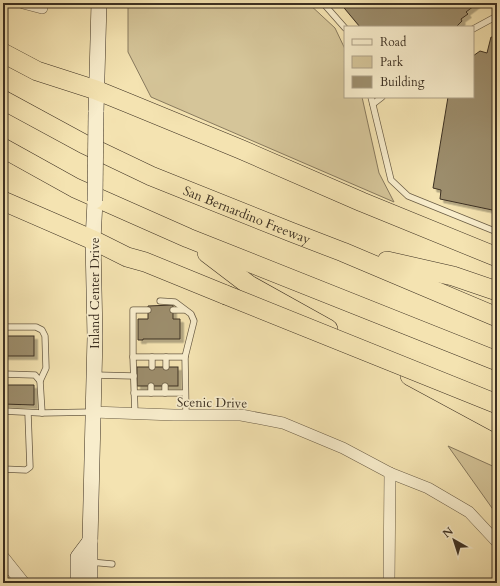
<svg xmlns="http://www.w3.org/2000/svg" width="500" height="586" font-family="Cardo,serif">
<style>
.green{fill:#d5c599;stroke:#887a5e}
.building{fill:#9c8d6c;stroke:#3c3022;filter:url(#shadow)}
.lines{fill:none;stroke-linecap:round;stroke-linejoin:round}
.service-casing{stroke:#6a5d46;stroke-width:7}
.minor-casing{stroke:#6a5d46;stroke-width:12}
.tertiary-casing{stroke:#6a5d46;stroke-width:14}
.secondary-casing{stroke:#3c3022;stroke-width:16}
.motorway-casing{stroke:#3c3022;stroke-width:20}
.service{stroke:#f8edcc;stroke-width:5.5}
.minor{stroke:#f8edcc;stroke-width:11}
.tertiary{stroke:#f8edcc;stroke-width:13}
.secondary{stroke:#f8edcc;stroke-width:15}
.motorway{stroke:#f4e3b1;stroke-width:19}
.secondary-bridge-casing{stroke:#3c3022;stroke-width:16;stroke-linecap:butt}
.motorway-bridge-casing{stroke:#3c3022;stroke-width:20;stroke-linecap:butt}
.secondary-bridge{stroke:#f8edcc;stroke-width:15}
.motorway-bridge{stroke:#f4e3b1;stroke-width:19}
.labels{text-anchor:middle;stroke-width:3.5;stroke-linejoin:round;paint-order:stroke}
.street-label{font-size:13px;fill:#3c3022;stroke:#f8edcc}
</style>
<defs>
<filter id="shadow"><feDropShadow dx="3.5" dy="3.5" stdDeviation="0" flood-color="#0004"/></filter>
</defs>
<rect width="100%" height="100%" fill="#f4e3b1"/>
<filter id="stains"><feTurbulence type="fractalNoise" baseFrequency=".005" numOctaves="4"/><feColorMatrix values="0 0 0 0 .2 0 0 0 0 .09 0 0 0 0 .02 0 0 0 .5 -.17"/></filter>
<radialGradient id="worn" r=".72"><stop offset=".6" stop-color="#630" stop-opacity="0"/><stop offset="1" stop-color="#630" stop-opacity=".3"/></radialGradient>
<g class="green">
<path d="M128,3H308L335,28L345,49V97H362L379,173L394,202L151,97L128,52Z"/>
<path d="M448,446L497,468V515Z"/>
</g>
<g class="building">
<path d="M340,3H478L466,12L468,14L461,19L462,21L456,27H360Z"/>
<path d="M491,37L497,38V211L440,199L441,190L433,188L448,97H473V56L480,51L487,53Z"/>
<path d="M173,305V319H180V339H143V340H138V319H148V306Z"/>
<rect x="3" y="336" width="31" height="20"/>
<rect x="137" y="367" width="41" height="19"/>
<path d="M3,385H34V405L3,404Z"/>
</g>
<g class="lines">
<g class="service-casing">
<g id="service">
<path d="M323,3L345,28"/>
<path d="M473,29L497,16"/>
<path d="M371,97L391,180L408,196L497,232"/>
<path d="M373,104L382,97"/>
<path d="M160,301L175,302L191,314L194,321L185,357"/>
<path d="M173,310H184"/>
<path d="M3,327H36L42,330L45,336L46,368L40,381"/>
<path d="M133,357V310H148"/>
<path d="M152,357V367"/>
<path d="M166,357V367"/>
<path d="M3,374L35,375L40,381L42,413L3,411"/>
<path d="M94,375L134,376"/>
<path d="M165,386V393"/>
<path d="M134,393H185"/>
<path d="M151,393V386"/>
<path d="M42,413L93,412"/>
<path d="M135,414L133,357H185L186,415"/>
<path d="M3,469L26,470L30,467L28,413"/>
<path d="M90,562L112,564"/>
</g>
</g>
<g class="minor-casing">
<g id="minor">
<path d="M23,3L42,8"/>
<path d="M93,412L174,415H241L283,423L343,448L390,473L428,488L469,512L497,542"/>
<path d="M389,583L390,473"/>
</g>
</g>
<g class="tertiary-casing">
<path id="tertiary" d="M3,558L23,583"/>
</g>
<g class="secondary-casing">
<g id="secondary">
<path d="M96,112L99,3"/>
<path d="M78,583V557L90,541"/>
<path d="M90,583V541L95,337L93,240L95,201"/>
</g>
</g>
<g class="motorway-casing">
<g id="motorway">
<path d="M3,53L37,71L96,90L128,103L240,149L362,202L497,257"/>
<path id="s1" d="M3,100L84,144L151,176L291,232L343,252L497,317"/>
<path d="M3,148L75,188L188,238L497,361"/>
<path d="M3,201L93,240L127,257L145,262L226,295"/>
<path d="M207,253L249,285L328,329"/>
<path d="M387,261L453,276L497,291"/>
<path d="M410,376L497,423"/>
</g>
</g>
<use href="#service" class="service"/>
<use href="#minor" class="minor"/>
<use href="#tertiary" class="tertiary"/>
<use href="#secondary" class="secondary"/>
<use href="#motorway" class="motorway"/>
<g class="secondary-bridge-casing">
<path id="secondary-bridge" d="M95,201L96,112"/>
</g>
<g class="motorway-bridge-casing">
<path id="motorway-bridge" d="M226,295L497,404"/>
</g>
<use href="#secondary-bridge" class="secondary-bridge"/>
<use href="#motorway-bridge" class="motorway-bridge"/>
</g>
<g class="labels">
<g class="street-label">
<text dy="5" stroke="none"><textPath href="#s1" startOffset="270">San Bernardino Freeway</textPath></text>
<text transform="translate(94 293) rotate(-90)" y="5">Inland Center Drive</text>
<text transform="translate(212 402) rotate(1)" y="5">Scenic Drive</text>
</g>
</g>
<rect width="500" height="586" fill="none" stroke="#f4e3b1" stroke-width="16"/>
<rect x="4" y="4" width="492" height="578" fill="none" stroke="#3c3022" stroke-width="2"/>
<rect x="8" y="8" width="484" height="570" fill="none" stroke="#3c3022"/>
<rect x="344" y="26" width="130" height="72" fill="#f8edcc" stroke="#ada188"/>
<rect x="352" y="39" width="20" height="6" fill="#f8edcc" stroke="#ada188"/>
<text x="380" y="46" font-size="12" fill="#3c3022">Road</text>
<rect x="352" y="56" width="20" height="12" fill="#d5c599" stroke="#ada188"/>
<text x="380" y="66" font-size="12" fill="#3c3022">Park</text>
<rect x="352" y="76" width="20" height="12" fill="#9c8d6c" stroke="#ada188"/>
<text x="380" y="86" font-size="12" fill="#3c3022">Building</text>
<g transform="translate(454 540) rotate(321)" stroke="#f8edcc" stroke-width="3" paint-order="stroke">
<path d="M0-3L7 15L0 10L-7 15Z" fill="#3c3022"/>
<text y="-6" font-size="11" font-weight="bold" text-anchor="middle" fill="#3c3022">N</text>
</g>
<rect width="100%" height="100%" filter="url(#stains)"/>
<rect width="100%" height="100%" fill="url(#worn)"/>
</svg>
